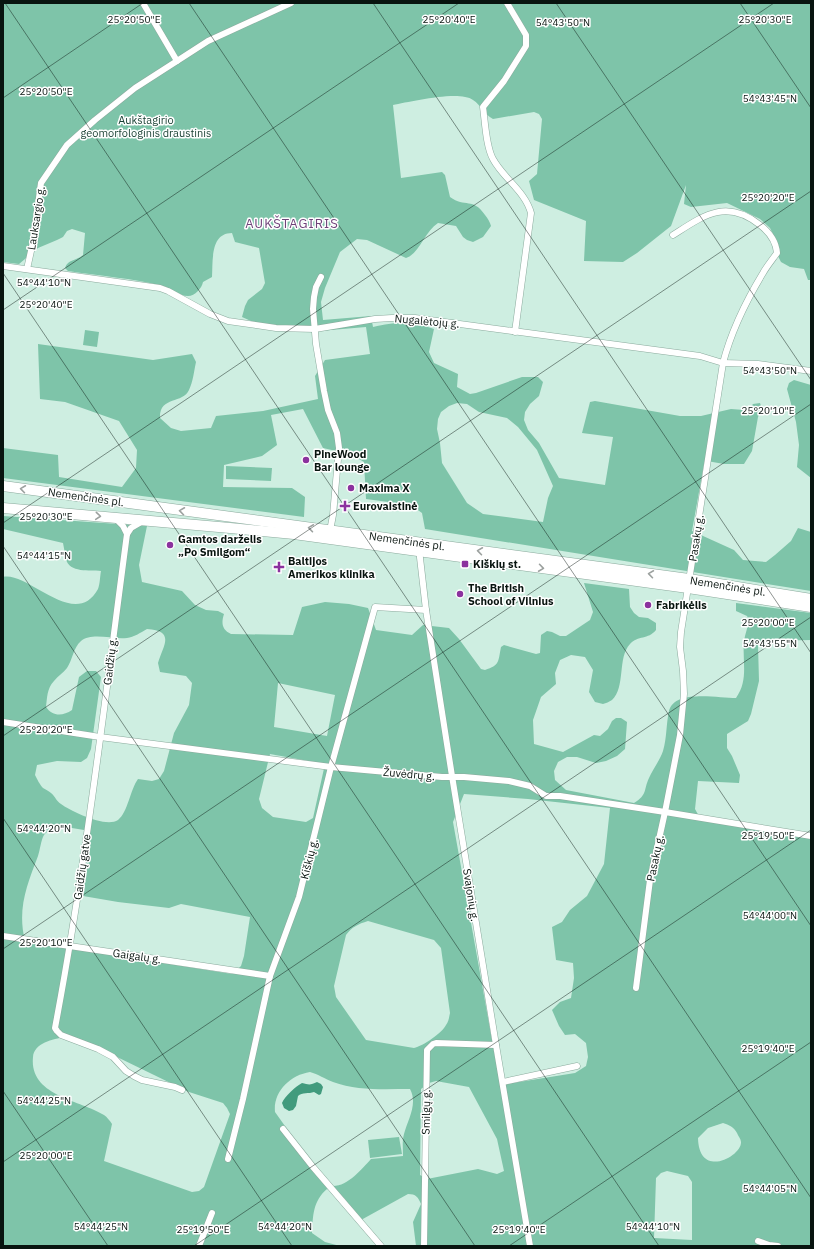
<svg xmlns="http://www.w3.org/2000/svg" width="814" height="1249" font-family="'IBM Plex Sans',sans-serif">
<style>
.green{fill:#7ec4a9;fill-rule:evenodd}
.water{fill:#419b7d}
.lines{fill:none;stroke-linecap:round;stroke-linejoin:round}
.street-casing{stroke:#8baa9d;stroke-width:7}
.primary-casing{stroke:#8baa9d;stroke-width:11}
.street{stroke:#fff;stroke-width:6}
.primary{stroke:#fff;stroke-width:10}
.oneway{stroke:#9ca19f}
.ticks{fill:none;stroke:#08140f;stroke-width:1;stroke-opacity:0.45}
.poi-dot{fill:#8b329e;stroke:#fff;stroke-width:1.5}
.labels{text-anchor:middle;stroke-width:3;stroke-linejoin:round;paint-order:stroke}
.park-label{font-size:11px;fill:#163e30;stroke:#fff}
.street-label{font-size:11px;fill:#08140f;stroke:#fff}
.poi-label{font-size:11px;font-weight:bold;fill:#08140f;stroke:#fff;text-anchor:start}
.quarter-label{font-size:13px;letter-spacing:1px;fill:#6f4279;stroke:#fff}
.ticks-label{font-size:10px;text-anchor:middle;fill:#08140f;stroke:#fff;stroke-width:3;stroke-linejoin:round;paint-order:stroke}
</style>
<rect width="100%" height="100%" fill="#ceeee1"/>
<g class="green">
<path d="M3,3H811V280H808L804,269L790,267L781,262L778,256L779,246L770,228L760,219L727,203L691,207L684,204L686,185L671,226L637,253L623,262L584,261L586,221L534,200L529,181L537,174L542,119L539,114L534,112L493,119C484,114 481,105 473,100C459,90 410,102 393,105L401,178L442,172L445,175L450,197C465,208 473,197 485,215C488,219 490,222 491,226L483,237L473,242L467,240L463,237L456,226L438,223C425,231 419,254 406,258L367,240L357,239L340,252L325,288L321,302L323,320L371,316L373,327C397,322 410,321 434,329L429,352L434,363L458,374L457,387L470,394L476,393L522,377H538L543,382L539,396L530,404L525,412L524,420L528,430L539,443L559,478L605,485L613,437L582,433L590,402L595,401L680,416H701L731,409L744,410L749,409L753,404L760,403L762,409L758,417L752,451L744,464H724L707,461L704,464L692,531L734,550L743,560L766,562L775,555L791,541L798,528L811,532V591L425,529L422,513L411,505L366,499L364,462L347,452L336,451L323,448L303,409L271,415L277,445L262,456L224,465L223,487L292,488L305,497L304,517L3,478V448L58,455L59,477L122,487L136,468L137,450L119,421L65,402L40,399L38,344L153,360L192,354L196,362C194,371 193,382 189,390C183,404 159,396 160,418L171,428L181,431L211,428L216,416L263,411L318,399L315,376L325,360L370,354L366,327L319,331H273L242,317L245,306L248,300L262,289L265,283L259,248L235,242L232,233C210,233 213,261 212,277L203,282C202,288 195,296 188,296C179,296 171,288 163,286C132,278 99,276 68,271L65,268C68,259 76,261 83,255L85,233L72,229L67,231L63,237L57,240L38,248L19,264L3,262ZM457,403L467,404L479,412L507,418L518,427L537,450L553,486L548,498L543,522L483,514L467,503L442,463L440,443L437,429L438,419L441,412L449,406Z"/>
<path d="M85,330L99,332L97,347L83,345Z"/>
<path d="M794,380L811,385V478L797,467L799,445L796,422L787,389L789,383Z"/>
<path d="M226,466L272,468L271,481L226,479Z"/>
<path d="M3,516L147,526L139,565L142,582L182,591L195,605L206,610L218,611L224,614C221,623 222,630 231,634L293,635L302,607L325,602L349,604L368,608L376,630L412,635L423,625L449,628L459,639L481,669L485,670C500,665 498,662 501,647L504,645L536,654L540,653L541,635L547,631L552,632L560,636H566L590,620L593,612L584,583L629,589L630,607L634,613L639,617L648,618L656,623V630C648,640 638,635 630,644C617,658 626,687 612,700C609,702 606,703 603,704L595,702L589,692L593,670L585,657L571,655L560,660L555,673L556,684L541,697L533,720L534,744L563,752L594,735L600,736L608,729L612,721L616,718H621L627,722L625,749L617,756L606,761L596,763L577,757H567L558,762L554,771L555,780L566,790L634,803C648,794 643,791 649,778C653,769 660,760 663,751C667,738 666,724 669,711C674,689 718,698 736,698C749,680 742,661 744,641C745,634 748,627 749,620L747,616L736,611V603L811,613V640L764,641L758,645L759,681L751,714L748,721L727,734V748L732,756L740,775L739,783L698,781L695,809L701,820L811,838V1246H416L413,1222L421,1204C418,1197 416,1194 408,1194L361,1220L344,1198L327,1189C313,1201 313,1215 312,1233L325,1242L340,1246H3V577C28,571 75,631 98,589C100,584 100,576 101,571C90,570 69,573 66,559C65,554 64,548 63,543L3,529ZM147,629C176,631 163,646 158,663L160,672L186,676L192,683L189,705L174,733L164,771L159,779L152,781L138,779C130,790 128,812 118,820C106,828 72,812 61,804C57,802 55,796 51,793C49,791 46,790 43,788C40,785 37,779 35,775L37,765L57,761L81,762L87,758L91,749L101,677L96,671H87L79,677L72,710C63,716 53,717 46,707C47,698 47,688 54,681C58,676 63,673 67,668C73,659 73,648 81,641C92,632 114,640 127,638C134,637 140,633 147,629ZM278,683L335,695L327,736L274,727ZM270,754L325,764L313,818L306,822L273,817L262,808L259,799ZM464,794L528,799L610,808L604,864L587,896L570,910L562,922L552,927L556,960L573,963L574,978L571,998L560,1002L552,1010L559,1026L565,1035L575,1034L586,1043L588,1057L586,1066L575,1073L500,1085L453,822ZM60,826L90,831L83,896L118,902L169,908L181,904L250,917L244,956L241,966L232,974L25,941C17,909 27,885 38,856C40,850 41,840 44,835C48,830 54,828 60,826ZM368,921L434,940L441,948L450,1013C449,1017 449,1021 446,1025C442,1033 423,1046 414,1048L366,1040L336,997L334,986L346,935C352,927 358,924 368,921ZM65,1037L80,1039L189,1092L223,1103L227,1108L230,1114L204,1187L199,1191L192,1192L104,1161L112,1124C110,1121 107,1117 104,1115C80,1100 29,1096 33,1057C34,1043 53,1039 65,1037ZM310,1072C318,1074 325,1079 333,1082C357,1091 384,1089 410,1089C418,1104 408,1119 404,1134C402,1141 403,1149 403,1156L371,1159C362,1169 347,1187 332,1186L307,1157L275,1112C273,1092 290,1075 310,1072ZM436,1081L469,1087L497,1139L504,1171L497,1174L478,1169L427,1179L420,1175L421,1089L429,1083ZM723,1123C729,1125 734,1127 737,1133C738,1136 741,1139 741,1142C742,1156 699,1180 698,1138L708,1128ZM667,1171L688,1176L692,1182V1240L654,1238L656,1178L661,1173Z"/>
<path d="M399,1137L402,1154L370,1158L368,1140Z"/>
</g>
<path class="water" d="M317,1082L321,1084L323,1087L321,1094L319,1095L314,1092C309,1094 302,1092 298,1096L296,1106L293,1110L289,1111L284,1108L282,1103C285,1096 295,1087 302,1083C309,1085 311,1085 317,1082Z"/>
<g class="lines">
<g class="street-casing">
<g id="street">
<path d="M143,3L177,61"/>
<path d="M507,3L526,35V46L504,81L483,107C485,121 486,147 493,159C503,178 525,191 531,213L515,332"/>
<path d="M3,266L160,288L168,291L210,314L228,321L276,328L315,329L375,319L392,318H415L700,356L723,363L758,364L811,371"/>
<path d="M27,269L33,242L41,183L67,145L95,120L135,88L177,61L208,41L291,3"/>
<path d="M321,277L316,287L314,297L313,309L316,344L324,391L328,410L337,433L339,448L333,515L330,531"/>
<path d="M115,518L123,526L127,534"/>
<path d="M143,521L131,528L127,534C105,699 86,864 55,1028L57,1031L61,1035L98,1049L113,1057L126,1071L134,1076L142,1080L175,1087L182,1090"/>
<path d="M419,549L426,610L452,776L496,1045L530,1246"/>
<path d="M3,722L100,737L331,767L442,777H464L509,781L530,786L546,796H560L665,812L811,836"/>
<path d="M3,936L270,976"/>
<path d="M636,988L650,880L665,812L680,735L684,694L683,671L680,647L681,632L723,363C731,332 746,301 763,273C767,266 772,260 777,253C776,241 769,232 760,225C726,198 703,216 673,235"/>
<path d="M503,1082L577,1066"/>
<path d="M283,1129L313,1167L381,1246"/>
<path d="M228,1159L243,1099L270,976L299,897L331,767L375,607L426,610"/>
<path d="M758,1241L769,1245L778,1246"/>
<path d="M199,1246L212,1213"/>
<path d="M424,1246L427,1050L433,1044L436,1043L496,1045"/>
</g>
</g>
<g class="primary-casing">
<g id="primary">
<path d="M3,486L689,579L811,599"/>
<path d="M3,508L230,528L294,534L688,588L811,607"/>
</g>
</g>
<use href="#street" class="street"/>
<use href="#primary" class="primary"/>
</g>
<defs><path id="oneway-chevron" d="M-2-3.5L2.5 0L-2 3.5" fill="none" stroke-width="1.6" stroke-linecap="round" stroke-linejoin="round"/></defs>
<g class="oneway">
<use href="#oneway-chevron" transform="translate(23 489) rotate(-172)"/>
<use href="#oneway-chevron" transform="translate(182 511) rotate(-172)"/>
<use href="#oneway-chevron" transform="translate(98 516) rotate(5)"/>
<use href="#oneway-chevron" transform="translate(311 528) rotate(-172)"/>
<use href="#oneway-chevron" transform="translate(480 551) rotate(-172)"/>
<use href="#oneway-chevron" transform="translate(541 568) rotate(8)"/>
<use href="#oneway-chevron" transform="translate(651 574) rotate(-172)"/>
</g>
<path class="ticks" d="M5,3L811,1198M189,3L811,926M373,3L811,653M556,3L811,380M740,3L811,108M3,98L143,3M3,273L659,1246M3,310L459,3M3,523L774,3M3,546L475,1246M3,736L811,191M3,818L292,1246M3,949L811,404M3,1091L108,1246M3,1162L811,617M194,1246L811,830M509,1246L811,1042"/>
<g class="poi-dot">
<circle cx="306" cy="460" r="4"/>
<circle cx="351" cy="488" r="4"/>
<path d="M343 500h4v4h4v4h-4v4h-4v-4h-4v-4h4z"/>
<circle cx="170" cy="545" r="4"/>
<rect x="461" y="560" width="8" height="8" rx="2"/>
<path d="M277 561h4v4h4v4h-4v4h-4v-4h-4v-4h4z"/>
<circle cx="460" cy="594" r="4"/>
<circle cx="648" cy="605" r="4"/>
</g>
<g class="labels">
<g class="park-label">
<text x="146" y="124">Aukštagirio<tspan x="146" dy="13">geomorfologinis draustinis</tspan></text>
</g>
<g class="street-label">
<text transform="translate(36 218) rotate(-81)" y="4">Lauksargio g.</text>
<text transform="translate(427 321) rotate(5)" y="4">Nugalėtojų g.</text>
<text transform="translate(86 497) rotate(8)" y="4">Nemenčinės pl.</text>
<text transform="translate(696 538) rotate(-81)" y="4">Pasakų g.</text>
<text transform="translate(407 541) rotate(8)" y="4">Nemenčinės pl.</text>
<text transform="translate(728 586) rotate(9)" y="4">Nemenčinės pl.</text>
<text transform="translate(110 661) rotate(-83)" y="4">Gaidžių g.</text>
<text transform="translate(409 774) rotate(5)" y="4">Žuvėdrų g.</text>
<text transform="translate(655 858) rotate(-78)" y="4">Pasakų g.</text>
<text transform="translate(309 859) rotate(-76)" y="4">Kiškių g.</text>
<text transform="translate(82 867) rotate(-82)" y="4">Gaidžių gatve</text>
<text transform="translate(471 895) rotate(81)" y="4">Svajonių g.</text>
<text transform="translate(137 956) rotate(8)" y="4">Gaigalų g.</text>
<text transform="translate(426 1112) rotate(-89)" y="4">Smilgų g.</text>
</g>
<g class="poi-label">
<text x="314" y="458">PineWood<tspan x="314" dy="13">Bar lounge</tspan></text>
<text x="359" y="492">Maxima X</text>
<text x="353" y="510">Eurovaistinė</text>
<text x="178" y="543">Gamtos darželis<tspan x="178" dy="13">„Po Smilgom“</tspan></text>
<text x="288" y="565">Baltijos<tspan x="288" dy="13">Amerikos klinika</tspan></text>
<text x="473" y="568">Kiškių st.</text>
<text x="468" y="592">The British<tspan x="468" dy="13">School of Vilnius</tspan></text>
<text x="656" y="609">Fabrikėlis</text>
</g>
<g class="quarter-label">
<text x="292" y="228">AUKŠTAGIRIS</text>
</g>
</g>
<g class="ticks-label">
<text x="134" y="23">25°20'50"E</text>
<text x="449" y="23">25°20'40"E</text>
<text x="765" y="23">25°20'30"E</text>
<text x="563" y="26">54°43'50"N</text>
<text x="46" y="95">25°20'50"E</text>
<text x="770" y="102">54°43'45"N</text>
<text x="768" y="201">25°20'20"E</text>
<text x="44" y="286">54°44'10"N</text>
<text x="46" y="308">25°20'40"E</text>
<text x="770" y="374">54°43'50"N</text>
<text x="768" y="414">25°20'10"E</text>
<text x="46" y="520">25°20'30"E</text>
<text x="44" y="559">54°44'15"N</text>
<text x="768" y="626">25°20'00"E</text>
<text x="770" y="647">54°43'55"N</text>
<text x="46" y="733">25°20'20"E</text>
<text x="44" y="832">54°44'20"N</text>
<text x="768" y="839">25°19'50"E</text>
<text x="770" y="919">54°44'00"N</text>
<text x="46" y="946">25°20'10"E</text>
<text x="768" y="1052">25°19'40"E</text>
<text x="44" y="1104">54°44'25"N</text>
<text x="46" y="1159">25°20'00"E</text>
<text x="770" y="1192">54°44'05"N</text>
<text x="101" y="1230">54°44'25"N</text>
<text x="285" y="1230">54°44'20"N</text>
<text x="653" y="1230">54°44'10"N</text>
<text x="203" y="1233">25°19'50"E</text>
<text x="519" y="1233">25°19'40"E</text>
</g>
<rect width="814" height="1249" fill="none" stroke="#08140f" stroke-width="8"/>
</svg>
